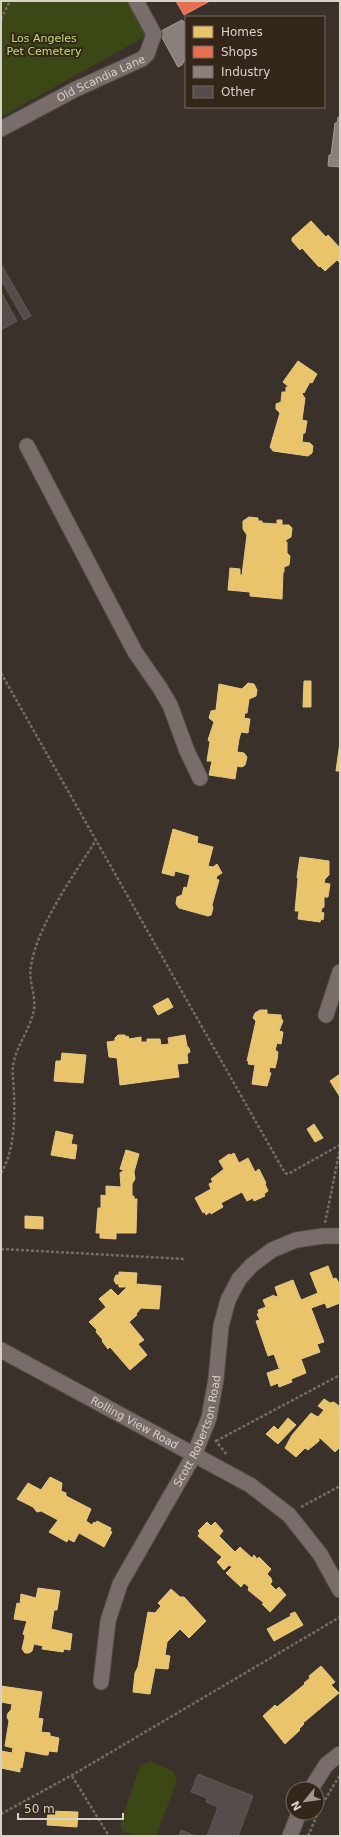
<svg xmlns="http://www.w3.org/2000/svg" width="341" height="1837" font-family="'DejaVu Sans',sans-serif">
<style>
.green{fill:#3c4716}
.homes{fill:#e9c46a;stroke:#e4c886}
.shops{fill:#e76f51;stroke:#e38c75}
.industry{fill:#8a817c;stroke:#a29993}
.building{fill:#554d4c;stroke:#605958}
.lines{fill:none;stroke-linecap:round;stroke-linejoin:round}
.minor-casing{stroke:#544e48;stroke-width:17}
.path{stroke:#756c69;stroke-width:2.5;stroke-dasharray:3 2;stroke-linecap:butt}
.minor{stroke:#796d6b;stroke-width:15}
.labels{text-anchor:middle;stroke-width:4;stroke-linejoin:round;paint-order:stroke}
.park-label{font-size:11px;fill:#c2df7a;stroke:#35261a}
.street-label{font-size:11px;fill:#d9d0c8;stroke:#35261a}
</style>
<rect width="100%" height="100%" fill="#39312a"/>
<g class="green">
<path d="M1,1H129L148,35L1,117Z"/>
<path d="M150,1761L174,1772L177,1781L156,1836H137L122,1831L120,1824L140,1766Z"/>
</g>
<g class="homes">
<path d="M311,221L326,237L328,235L340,248V263L337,260L325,271L320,266L319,267L302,248L300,250L292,241V238Z"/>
<path d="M298,361L317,374L312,383L310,382L304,393L303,392L302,394L305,398L302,420L307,421L305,433H303L302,442L310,443L313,446L312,453L308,456L273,451L270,447L280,413L276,409V404L281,402L282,392H286V387H289L283,382Z"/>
<path d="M249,517L258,518V521H262V523L277,524V520H282V525H289L292,528L291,537L286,540L285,542H287V553L290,556L289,565L284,567V572H283L282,599L250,596V592L228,590L230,568L240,569V575H242L247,535L243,529V521Z"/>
<path d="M304,681H311V707H303Z"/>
<path d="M248,683L254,684L257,690L256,696L249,699L247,713H245L244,718L250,719L248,733L241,732L239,739L237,752L244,753L247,757L245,765L242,767L237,766L235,779L209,775L212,761H207L210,742L208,740L214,722L209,718L211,711L216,710L219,684L242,689Z"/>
<path d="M340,742V771H336Z"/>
<path d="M173,829L198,837L197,843L213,847L208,866L213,867L217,864L222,873L217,876L216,879L219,880L212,905L213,908L211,915L208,916L179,908L176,904L177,897L182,895L184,887L187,888L190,875L175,871L174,876L162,873Z"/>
<path d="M300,857L329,861V875L325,879L324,883L330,884L328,897H324V907L322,908L321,912L324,913L323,920L321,919L320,922L298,919L299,911H295L298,879L297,877Z"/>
<path d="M168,998L173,1007L158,1015L153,1006Z"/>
<path d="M260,1010H267V1014L281,1015V1018L283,1021L279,1031L283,1032L281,1044L277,1043L275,1050L278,1052L277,1060L275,1068L270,1067L269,1072L271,1073L267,1086L252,1084L255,1065L248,1064L249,1061H247L256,1021L253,1018L255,1013Z"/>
<path d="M118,1035H125L126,1037L128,1036L129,1039L141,1037V1042H147V1039H160L161,1045L169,1044L168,1038L185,1035L187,1046L189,1048L190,1052L187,1054L188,1063L177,1064L179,1077L120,1085L117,1058L109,1057L107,1042L115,1041V1038Z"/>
<path d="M62,1053L86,1055L83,1083L54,1081L56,1061H61Z"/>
<path d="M340,1074V1097L330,1081Z"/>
<path d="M314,1124L323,1138L315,1142L307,1129Z"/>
<path d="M56,1131L73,1135L71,1144L77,1145L75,1159L51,1155Z"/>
<path d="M126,1150L139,1154L134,1172L135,1179L132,1184V1196H134V1199H137L136,1233H116V1239L100,1238V1233H96L98,1208H101V1195L106,1196V1186L121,1187L120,1173L124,1170L120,1169Z"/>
<path d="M234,1153L239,1163L248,1158L255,1172L259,1169L266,1183L265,1184L268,1191L264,1194L265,1196L254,1201L253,1198L247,1201L242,1192L221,1203L223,1207L211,1214L210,1212L206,1215L205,1212L203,1213L195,1198L211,1189L209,1184L213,1182L211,1179L224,1169L219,1161L229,1154L231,1155Z"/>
<path d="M25,1216L43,1217V1229L25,1228Z"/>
<path d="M328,1266L333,1279L336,1278L340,1285V1303L327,1308L325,1303L311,1308L324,1342L317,1344L320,1352L301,1359L306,1373L291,1379L292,1382L279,1387L278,1383L271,1386L267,1373L282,1368H279L274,1354L268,1356L256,1321L260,1320L257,1314H259L258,1310L266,1307L263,1300L274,1295V1297L278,1296L275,1287L293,1280L301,1300L318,1293L310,1273Z"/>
<path d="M119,1272L137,1273L136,1284L161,1286L159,1309L141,1308L136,1314L137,1315L129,1322L144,1340L138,1344L147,1355L130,1370L110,1347L108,1349L102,1341L103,1340L96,1332L97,1330L89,1322L106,1307L99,1299L100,1298L111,1289L118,1296L127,1287H119V1284H116L114,1280L116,1275H119Z"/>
<path d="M324,1399L330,1403L334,1402L339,1406L340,1449L339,1448L335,1452L319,1437V1441L308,1450L305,1448L296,1457L285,1448L292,1435L311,1413L318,1417L324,1410L318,1406Z"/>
<path d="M288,1418L296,1425L278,1444L266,1434L274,1426L278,1430Z"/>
<path d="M50,1477L62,1483L61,1491L66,1493V1496L91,1509L86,1521L92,1525L94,1522L96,1523L97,1521L111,1528L110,1531L112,1532L104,1547L79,1533L74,1542L68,1539L67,1542L49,1532L58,1520L41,1511L37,1512L33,1507L17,1499L28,1483L41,1490Z"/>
<path d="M207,1522L211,1526L215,1522L223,1531L219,1536L235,1552L240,1547L252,1558L254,1555L257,1559L259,1557L271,1569L267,1574L271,1578L272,1582L270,1584L276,1590L279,1587L286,1595L270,1612L262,1604L264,1603L248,1590L249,1587L244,1583L241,1587L226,1573L232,1567L229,1565L224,1570L217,1562L222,1557L198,1536L200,1533L198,1531Z"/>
<path d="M38,1588L60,1591L57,1610H54L51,1629L72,1634L70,1650L64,1649L63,1652L42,1649L43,1646L34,1644L32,1651L29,1653H25L22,1649L25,1636L23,1634L27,1621L14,1619L17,1603L20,1604L21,1594L36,1598Z"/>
<path d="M171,1589L180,1597H184L206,1621L189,1638L180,1629L167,1642L165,1655L170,1656L168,1669L155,1668L150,1694L133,1692L135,1673L138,1667L148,1612L155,1613L161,1606L158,1603Z"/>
<path d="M295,1612L303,1625L274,1641L267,1629L291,1616L290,1614Z"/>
<path d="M321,1666L335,1682L331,1685L339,1693L303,1723L304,1724L299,1729L300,1730L285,1744L263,1716L275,1705L277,1707L305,1684L304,1683L310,1678L309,1676Z"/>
<path d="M1,1686L42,1692L38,1718L43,1719L41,1732L50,1733V1736L59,1738L57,1752L49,1751L48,1755H45L25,1751L22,1768L20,1767V1772L1,1768V1751L12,1753L13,1748L5,1746L9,1721L7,1717L8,1713L11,1710L12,1704L1,1702Z"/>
<path d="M48,1811L78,1812L77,1827L47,1825Z"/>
</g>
<path class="shops" d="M176,1H210L184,15Z"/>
<g class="industry">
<path d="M182,20L186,24V57L182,65L178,67L159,32Z"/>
<path d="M338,117L340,118V167L328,166L329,155H331L335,123H337Z"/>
</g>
<g class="building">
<path d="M1,264L31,316L24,320L1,280Z"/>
<path d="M1,292L17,321L1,330Z"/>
<path d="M198,1774L253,1796L238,1836H207L218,1807L206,1802L207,1798L191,1792Z"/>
<path d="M181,1830L195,1836H179Z"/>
</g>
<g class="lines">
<g class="minor-casing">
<g id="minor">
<path id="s1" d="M1,129L74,90L142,59L147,54L154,34L136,1"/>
<path d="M27,446L135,652L160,688L170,705L187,751L200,778"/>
<path d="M326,1015L340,972"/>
<path id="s2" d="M1,1350L250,1485L289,1515L320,1554L340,1590"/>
<path id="s3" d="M101,1682L108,1621L120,1584L194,1455L209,1418L216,1379L221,1326L228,1300L239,1279L252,1265L272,1250L296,1240L323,1236H340"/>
<path d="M311,1789L326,1765L340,1754"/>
<path d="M290,1836L299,1813"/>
</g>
</g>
<g class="path">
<path d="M1,19L10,1"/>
<path d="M1,673L285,1173L288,1174L340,1145"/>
<path d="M1,1173C14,1152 15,1121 14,1096C14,1086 12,1075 13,1066C16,1045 31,1029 34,1009C36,995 28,980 31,966C37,926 74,875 96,840"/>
<path d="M325,1223L340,1149"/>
<path d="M1,1249L185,1259"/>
<path d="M215,1440L227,1455"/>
<path d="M216,1441L340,1375"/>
<path d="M301,1507L340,1486"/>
<path d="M72,1776L109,1836"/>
<path d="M1,1814L74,1774L340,1617"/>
<path d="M308,1836L321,1806L340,1775"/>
</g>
<use href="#minor" class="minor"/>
</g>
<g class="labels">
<g class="park-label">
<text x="44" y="42">Los Angeles<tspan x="44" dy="13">Pet Cemetery</tspan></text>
</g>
<g class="street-label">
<text dy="4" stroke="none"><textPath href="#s1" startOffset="112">Old Scandia Lane</textPath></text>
<text dy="4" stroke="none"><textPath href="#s2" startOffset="152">Rolling View Road</textPath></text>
<text dy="4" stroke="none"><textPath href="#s3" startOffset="273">Scott Robertson Road</textPath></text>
</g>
</g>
<rect width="341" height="1837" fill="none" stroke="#d9d0c8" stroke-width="4"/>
<rect x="185" y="16" width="140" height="92" fill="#35261a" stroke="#776a60"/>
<rect x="193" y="26" width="20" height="12" fill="#e9c46a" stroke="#776a60"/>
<text x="221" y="36" font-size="12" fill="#d9d0c8">Homes</text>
<rect x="193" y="46" width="20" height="12" fill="#e76f51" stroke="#776a60"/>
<text x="221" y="56" font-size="12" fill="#d9d0c8">Shops</text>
<rect x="193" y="66" width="20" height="12" fill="#8a817c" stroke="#776a60"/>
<text x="221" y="76" font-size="12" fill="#d9d0c8">Industry</text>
<rect x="193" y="86" width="20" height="12" fill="#554d4c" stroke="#776a60"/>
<text x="221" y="96" font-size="12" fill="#d9d0c8">Other</text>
<g transform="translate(305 1801) rotate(241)"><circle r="19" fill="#35261a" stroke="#776a60"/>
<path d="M0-3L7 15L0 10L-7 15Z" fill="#a19891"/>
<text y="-6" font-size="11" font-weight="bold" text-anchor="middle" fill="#d9d0c8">N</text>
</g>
<path d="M18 1813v6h105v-6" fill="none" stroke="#d9d0c8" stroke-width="2"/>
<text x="24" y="1813" font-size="12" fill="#d9d0c8" stroke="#35261a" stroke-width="3" paint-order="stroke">50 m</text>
</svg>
